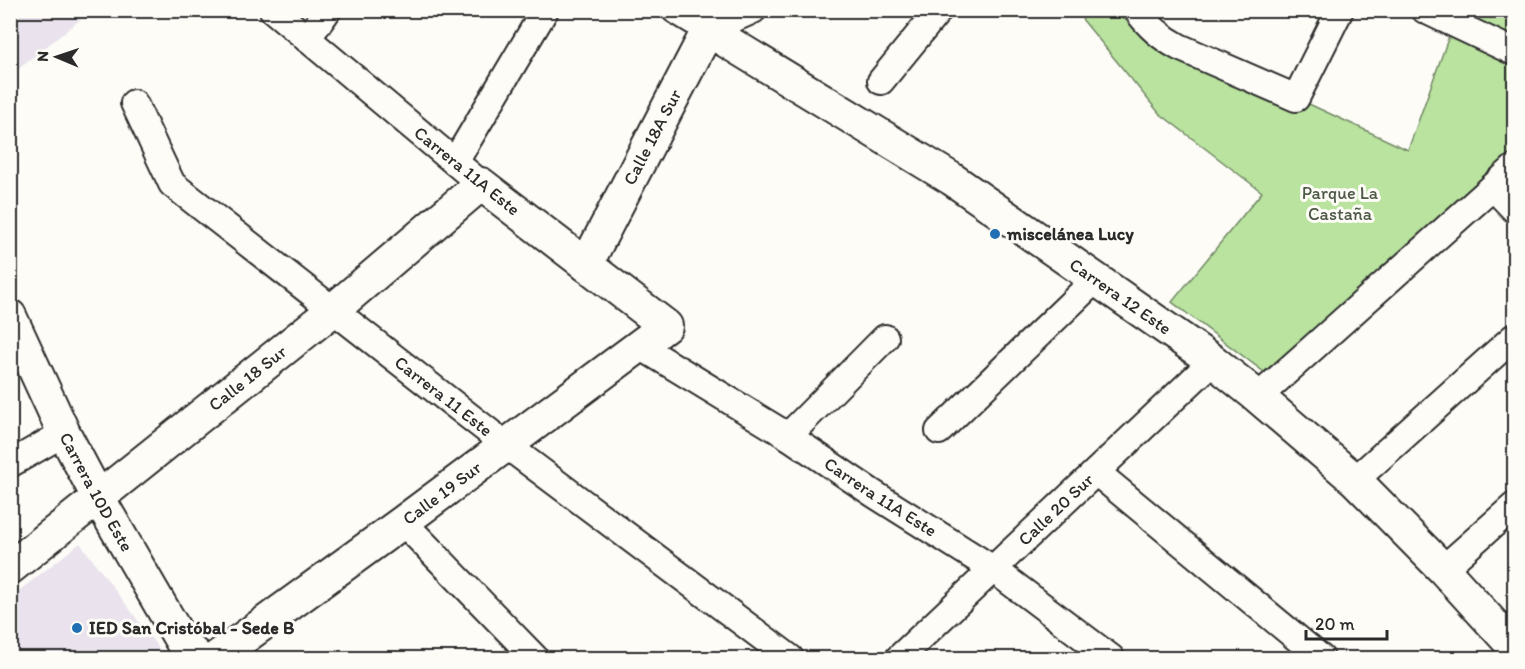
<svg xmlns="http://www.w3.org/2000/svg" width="1525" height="669" font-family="Itim,sans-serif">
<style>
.built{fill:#eae3ed}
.green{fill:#b9e39f;stroke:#728765;stroke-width:1.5}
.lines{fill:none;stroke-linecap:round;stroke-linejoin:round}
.minor-casing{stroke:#2b2b2b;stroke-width:30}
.tertiary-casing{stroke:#2b2b2b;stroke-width:36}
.minor{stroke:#fdfcf7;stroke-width:26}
.tertiary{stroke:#fdfcf7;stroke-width:32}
.poi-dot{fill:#1f6fb2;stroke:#fdfcf7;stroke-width:2}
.labels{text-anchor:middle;stroke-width:6;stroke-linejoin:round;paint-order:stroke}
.street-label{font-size:18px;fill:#2b2b2b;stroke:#fdfcf7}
.park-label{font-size:18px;fill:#4e5948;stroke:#fdfcf7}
.poi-label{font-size:18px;font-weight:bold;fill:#2b2b2b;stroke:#fdfcf7;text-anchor:start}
</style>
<rect width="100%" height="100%" fill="#fdfcf7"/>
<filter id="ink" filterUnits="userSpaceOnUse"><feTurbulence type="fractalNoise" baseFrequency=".0167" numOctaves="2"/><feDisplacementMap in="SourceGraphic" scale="12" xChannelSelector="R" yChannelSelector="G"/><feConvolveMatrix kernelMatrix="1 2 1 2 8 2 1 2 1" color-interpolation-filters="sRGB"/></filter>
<g filter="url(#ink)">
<g class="built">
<path d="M11,10H91V11L11,75Z"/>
<path d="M80,543L166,658H11V597Z"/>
</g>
<path class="green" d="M1088,11H1137L1296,98L1408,150L1458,11H1514V154L1264,372L1172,302L1262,192L1159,113L1082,19Z"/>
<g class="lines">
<g class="minor-casing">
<g id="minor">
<path d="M273,10L481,184"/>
<path d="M675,10L708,30"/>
<path d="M1137,10C1148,26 1162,38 1179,47L1296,98L1340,10"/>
<path d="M1425,10L1514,52"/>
<path d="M708,30L753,10"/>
<path d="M307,39L328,10"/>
<path d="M881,81L939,10"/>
<path id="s1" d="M134,103L172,184L506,445L790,658"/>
<path d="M455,162L545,10"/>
<path d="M1493,187L1514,209"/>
<path id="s2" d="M640,346L788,436L874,494L993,569L1111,658"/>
<path d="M1258,397L1514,168"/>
<path d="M939,431L1096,279"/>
<path d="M788,436L885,338"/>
<path d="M10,464L64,433"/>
<path d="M1096,472L1321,658"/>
<path d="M1355,480L1514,337"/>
<path d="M403,522L535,658"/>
<path d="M1443,569L1514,506"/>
<path id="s3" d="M899,658L1213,361"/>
</g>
</g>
<g class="tertiary-casing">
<g id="tertiary">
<path id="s4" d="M586,265L708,30L952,179L1213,361L1258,397L1355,480L1443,569L1514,647"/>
<path id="s5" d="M10,316L64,433L99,499L183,644L198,658"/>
<path id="s6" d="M10,568L333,310L481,184L666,326L403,522L216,658"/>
</g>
</g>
<use href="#minor" class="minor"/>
<use href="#tertiary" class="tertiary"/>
</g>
</g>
<g class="poi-dot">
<circle cx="995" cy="234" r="6"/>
<circle cx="77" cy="628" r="6"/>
</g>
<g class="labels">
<g class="street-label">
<text dy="6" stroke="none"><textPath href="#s4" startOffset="144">Calle 18A Sur</textPath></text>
<text transform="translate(467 171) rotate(39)" y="6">Carrera 11A Este</text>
<text dy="6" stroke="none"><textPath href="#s4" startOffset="756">Carrera 12 Este</textPath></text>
<text dy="6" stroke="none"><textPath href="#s6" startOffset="304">Calle 18 Sur</textPath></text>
<text dy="6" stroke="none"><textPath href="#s1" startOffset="434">Carrera 11 Este</textPath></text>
<text dy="6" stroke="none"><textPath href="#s5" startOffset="196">Carrera 10D Este</textPath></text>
<text transform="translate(442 493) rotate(-37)" y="6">Calle 19 Sur</text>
<text dy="6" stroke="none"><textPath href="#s2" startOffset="284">Carrera 11A Este</textPath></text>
<text dy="6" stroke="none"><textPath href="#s3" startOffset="216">Calle 20 Sur</textPath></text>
</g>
<g class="park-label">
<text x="1340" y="199">Parque La<tspan x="1340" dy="21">Castaña</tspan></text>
</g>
<g class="poi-label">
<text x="1007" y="240">miscelánea Lucy</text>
<text x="89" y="634">IED San Cristóbal - Sede B</text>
</g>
</g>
<rect width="1525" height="669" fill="none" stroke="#fdfcf7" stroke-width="36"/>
<rect x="18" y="18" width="1489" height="633" fill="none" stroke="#2b2b2b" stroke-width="2" filter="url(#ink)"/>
<g transform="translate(57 57) rotate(272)" stroke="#fdfcf7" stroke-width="4.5" paint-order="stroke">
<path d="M0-4.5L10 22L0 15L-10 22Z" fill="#2b2b2b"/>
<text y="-9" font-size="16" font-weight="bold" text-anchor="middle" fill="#2b2b2b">N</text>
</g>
<path d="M1306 630v9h81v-9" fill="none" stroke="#2b2b2b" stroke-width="3"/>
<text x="1315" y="630" font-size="18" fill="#2b2b2b" stroke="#fdfcf7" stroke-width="4.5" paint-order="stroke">20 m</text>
</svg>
